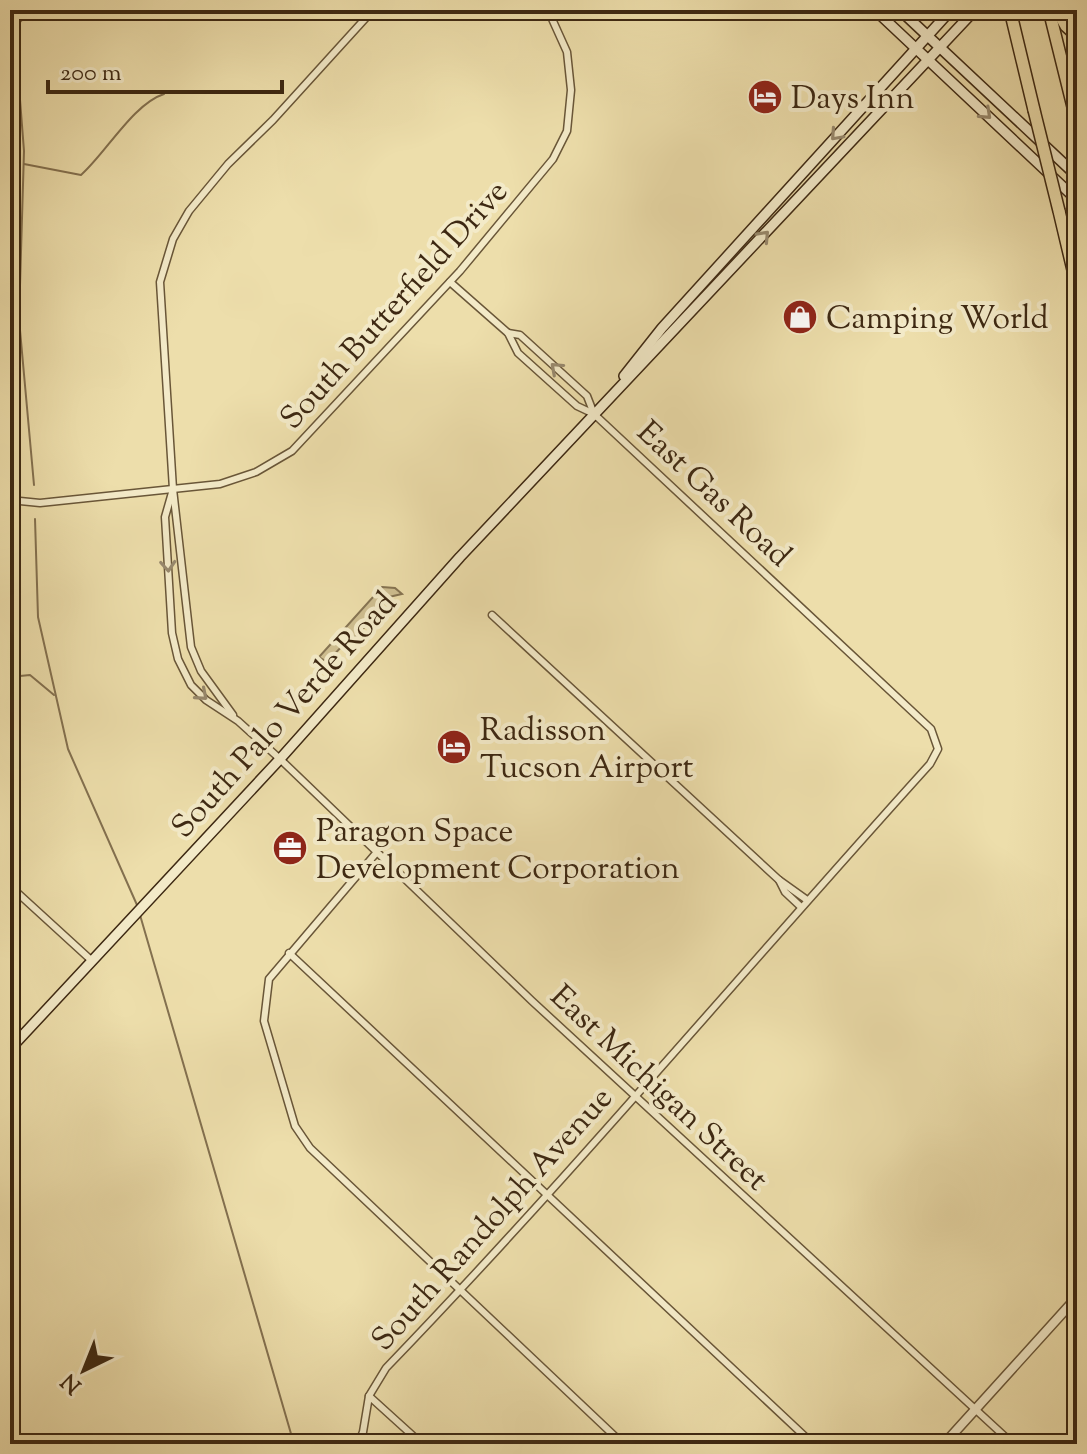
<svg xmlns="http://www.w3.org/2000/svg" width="1087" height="1454" font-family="'Sorts Mill Goudy',serif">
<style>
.green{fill:#cfbf91;stroke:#867452;stroke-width:2}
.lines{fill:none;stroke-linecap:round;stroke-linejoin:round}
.stream{stroke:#83704f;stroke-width:2}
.minor-casing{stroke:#695638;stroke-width:9}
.tertiary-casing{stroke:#695638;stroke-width:11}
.secondary-casing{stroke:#3d2812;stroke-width:12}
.motorway-casing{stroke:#3d2812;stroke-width:14}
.minor{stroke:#f3eac8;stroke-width:6}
.tertiary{stroke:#f3eac8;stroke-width:8}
.secondary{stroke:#f3eac8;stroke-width:9}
.motorway{stroke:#eddeab;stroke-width:11}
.motorway-bridge-casing{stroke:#3d2812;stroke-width:14;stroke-linecap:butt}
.motorway-bridge{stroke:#eddeab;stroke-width:11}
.oneway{stroke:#98896d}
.labels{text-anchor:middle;stroke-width:8;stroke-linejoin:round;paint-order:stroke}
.poi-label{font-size:32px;fill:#3d2812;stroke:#f3eac8;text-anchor:start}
.street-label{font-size:32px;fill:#3d2812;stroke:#f3eac8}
</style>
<rect width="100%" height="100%" fill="#eddeab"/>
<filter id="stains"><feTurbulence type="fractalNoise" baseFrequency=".0025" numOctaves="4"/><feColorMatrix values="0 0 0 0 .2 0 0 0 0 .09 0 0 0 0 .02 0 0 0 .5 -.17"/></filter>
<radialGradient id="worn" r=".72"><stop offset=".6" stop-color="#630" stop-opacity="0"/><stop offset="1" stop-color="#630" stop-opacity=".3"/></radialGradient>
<path class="green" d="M382,587L395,588L402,594L389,597L358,635L345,643L327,662L319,657Z"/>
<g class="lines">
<g class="stream">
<path d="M13,10L24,151L19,319L34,485"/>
<path d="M16,26L32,10"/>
<path d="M24,164L81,175C106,153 133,104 164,94"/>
<path d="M35,519L38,617L68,749L137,905"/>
<path d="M10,677L30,675L54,695"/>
<path d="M140,915L294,1444"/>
</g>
<g class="minor-casing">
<g id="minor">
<path d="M508,333L520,335L587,396L594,414"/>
<path d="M173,489L165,517L172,633L178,659L191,685L206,700L238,721L280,759L532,1001L1013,1444"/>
<path d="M10,500L40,503L220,484L256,472L292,451L460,271L553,159L567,131L571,90L567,52L548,10"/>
<path d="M492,615L779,880L807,900"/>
<path d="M233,715L201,671L191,647L173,489L160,282L173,239L189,211L228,164L273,120L373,10"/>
<path d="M377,852L269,979L264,1021L295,1126L310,1148L623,1444"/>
<path d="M779,880L785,892L801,907"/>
<path d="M10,886L91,960"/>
<path d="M289,953L813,1444"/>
<path d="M369,1396L422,1444"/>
<path d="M358,1444L363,1432L369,1396L386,1368C574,1173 748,965 930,764L938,749L931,729L594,414L577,406L518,353L508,333L450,282"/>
</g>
</g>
<g class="tertiary-casing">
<path id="tertiary" d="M944,1444L1077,1297"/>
</g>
<g class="secondary-casing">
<g id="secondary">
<path d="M875,10L1077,200"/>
<path d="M900,10L1077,176"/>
<path d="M624,376L662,328L951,10"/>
<path d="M10,1049L280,759L460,557L975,10"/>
</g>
</g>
<g class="motorway-casing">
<g id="motorway">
<path d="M1010,10L1034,110"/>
<path d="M1049,10L1077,123"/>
<path d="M1057,10L1066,26L1077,36"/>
<path d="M1059,211L1077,287"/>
</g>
</g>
<use href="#minor" class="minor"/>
<use href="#tertiary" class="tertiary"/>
<use href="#secondary" class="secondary"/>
<use href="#motorway" class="motorway"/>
<g class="motorway-bridge-casing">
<path id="motorway-bridge" d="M1034,110L1059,211"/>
</g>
<use href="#motorway-bridge" class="motorway-bridge"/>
</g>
<defs><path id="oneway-chevron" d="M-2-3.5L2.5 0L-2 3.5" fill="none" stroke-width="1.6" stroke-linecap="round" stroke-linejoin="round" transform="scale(2)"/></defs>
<g class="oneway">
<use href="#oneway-chevron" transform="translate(986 114) rotate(43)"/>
<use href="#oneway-chevron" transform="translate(836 135) rotate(132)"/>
<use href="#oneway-chevron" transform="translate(764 236) rotate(-47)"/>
<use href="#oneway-chevron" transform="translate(556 368) rotate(-138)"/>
<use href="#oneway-chevron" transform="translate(168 566) rotate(86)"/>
<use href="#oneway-chevron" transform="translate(202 695) rotate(41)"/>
</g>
<defs>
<g id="hotel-disc" transform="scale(1.8)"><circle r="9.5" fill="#8f2418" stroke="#f3eac8"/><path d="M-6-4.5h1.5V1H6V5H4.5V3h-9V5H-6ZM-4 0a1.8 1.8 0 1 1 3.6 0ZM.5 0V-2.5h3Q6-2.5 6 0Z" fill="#fff"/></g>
<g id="shop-disc" transform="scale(1.8)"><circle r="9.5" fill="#8f2418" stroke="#f3eac8"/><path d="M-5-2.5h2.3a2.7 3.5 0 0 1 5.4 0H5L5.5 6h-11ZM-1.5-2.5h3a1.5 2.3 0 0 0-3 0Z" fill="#fff"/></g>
<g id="office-disc" transform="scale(1.8)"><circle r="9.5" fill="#8f2418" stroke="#f3eac8"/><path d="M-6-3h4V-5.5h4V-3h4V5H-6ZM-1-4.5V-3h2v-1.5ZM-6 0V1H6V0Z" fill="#fff"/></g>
</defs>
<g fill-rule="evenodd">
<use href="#hotel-disc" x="765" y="97"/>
<use href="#shop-disc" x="800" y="317"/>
<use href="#hotel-disc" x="454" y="747"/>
<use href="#office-disc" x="290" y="848"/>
</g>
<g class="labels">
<g class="poi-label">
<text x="791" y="108">Days Inn</text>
<text x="826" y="328">Camping World</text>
<text x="480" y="740">Radisson<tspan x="480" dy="37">Tucson Airport</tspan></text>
<text x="316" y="841">Paragon Space<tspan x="316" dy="37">Development Corporation</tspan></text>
</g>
<g class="street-label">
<text transform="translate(393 304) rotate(-48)" y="11">South Butterfield Drive</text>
<text transform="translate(715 493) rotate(43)" y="11">East Gas Road</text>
<text transform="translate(283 714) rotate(-48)" y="11">South Palo Verde Road</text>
<text transform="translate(660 1087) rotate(43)" y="11">East Michigan Street</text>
<text transform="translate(491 1218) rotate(-48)" y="11">South Randolph Avenue</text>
</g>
</g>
<rect width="1087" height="1454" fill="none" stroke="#eddeab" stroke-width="40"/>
<rect x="12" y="12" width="1063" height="1430" fill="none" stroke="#3d2812" stroke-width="4"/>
<rect x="20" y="20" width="1047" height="1414" fill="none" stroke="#3d2812" stroke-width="2"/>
<g transform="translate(84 1370) rotate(223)" stroke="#f3eac8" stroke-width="6" paint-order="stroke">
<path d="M0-6L14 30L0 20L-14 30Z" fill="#3d2812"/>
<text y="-12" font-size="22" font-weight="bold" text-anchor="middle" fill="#3d2812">N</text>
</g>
<path d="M48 80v12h234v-12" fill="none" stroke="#3d2812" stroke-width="4"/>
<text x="60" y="80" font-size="24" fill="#3d2812" stroke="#f3eac8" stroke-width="6" paint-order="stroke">200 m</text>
<rect width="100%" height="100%" filter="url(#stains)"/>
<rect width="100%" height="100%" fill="url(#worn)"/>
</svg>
